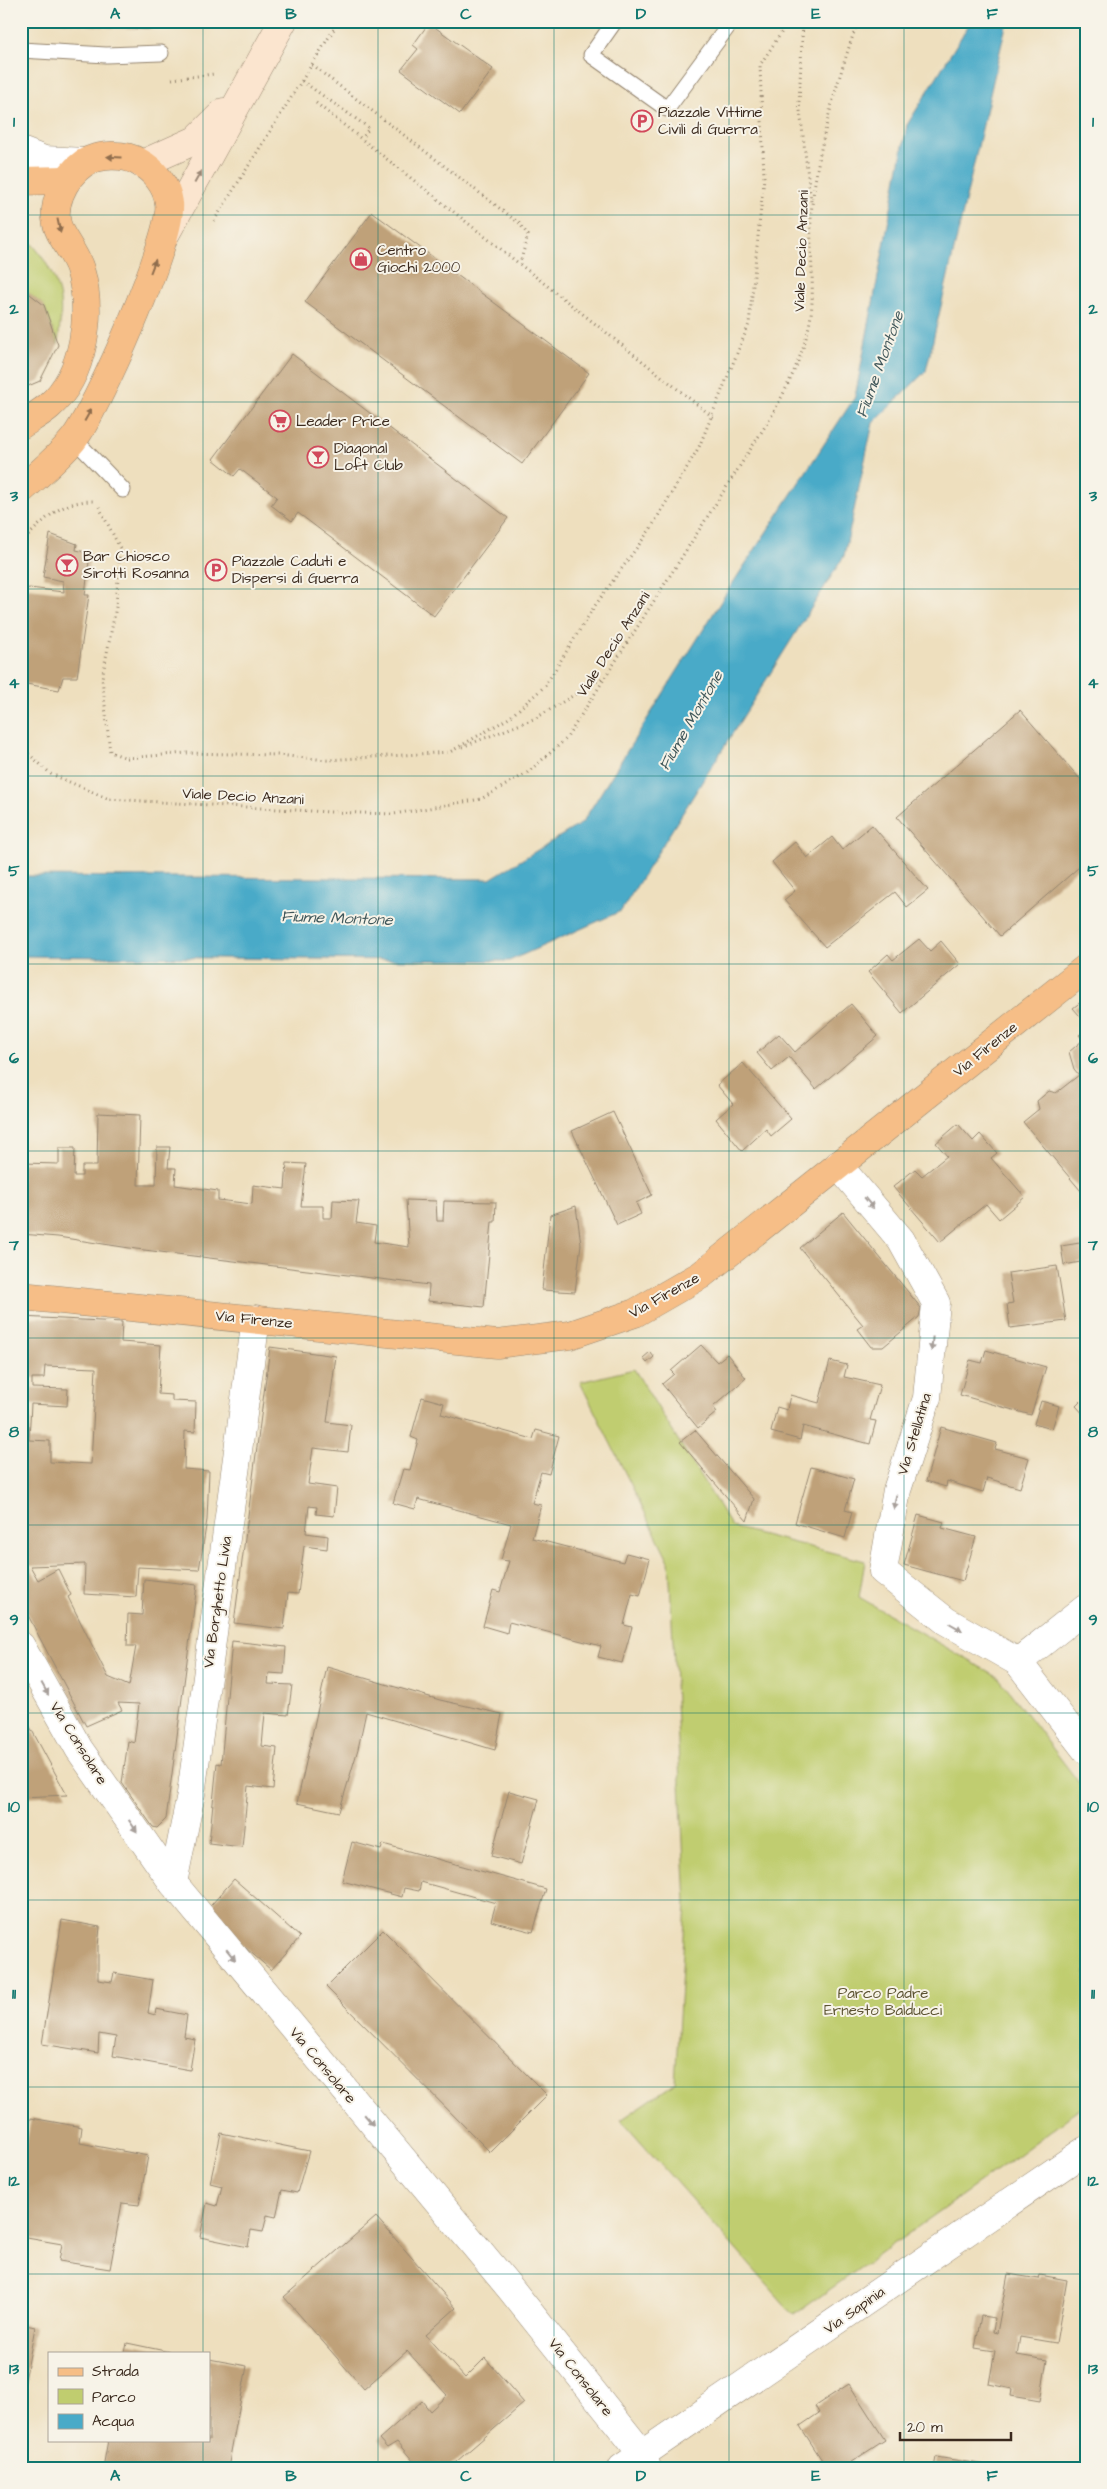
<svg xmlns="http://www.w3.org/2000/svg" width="1107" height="2489" font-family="'Architects Daughter',sans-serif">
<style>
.green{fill:#c0cd6f;stroke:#7e7c46}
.water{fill:#49aac8;stroke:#426a73}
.building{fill:#bfa179;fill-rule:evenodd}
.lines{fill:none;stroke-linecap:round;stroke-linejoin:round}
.service-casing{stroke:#94846e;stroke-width:17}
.minor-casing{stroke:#94846e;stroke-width:29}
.secondary-casing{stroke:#94846e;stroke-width:29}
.primary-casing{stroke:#94846e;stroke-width:29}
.path{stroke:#94846e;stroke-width:3;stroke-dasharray:1 4;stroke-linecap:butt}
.service{stroke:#fff;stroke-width:15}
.minor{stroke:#fff;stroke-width:28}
.secondary{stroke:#fbe5cf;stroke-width:28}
.primary{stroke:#f6be87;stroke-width:28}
.oneway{fill:#8f6d4d}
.oneway2{fill:#9b8876}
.oneway3{fill:#a79f9a}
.grid{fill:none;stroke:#0f766e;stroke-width:1;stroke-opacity:0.55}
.labels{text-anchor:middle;stroke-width:4;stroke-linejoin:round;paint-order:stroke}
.poi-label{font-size:15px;fill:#3b2a1e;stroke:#f7f3e8;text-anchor:start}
.street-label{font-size:15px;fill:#3b2a1e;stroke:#f7f3e8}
.park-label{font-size:15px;fill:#5c5332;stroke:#f7f3e8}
.water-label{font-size:16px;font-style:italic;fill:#40575a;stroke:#f7f3e8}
.neatline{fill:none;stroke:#0f766e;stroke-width:2}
.grid-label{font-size:16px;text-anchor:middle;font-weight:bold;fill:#0f766e}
</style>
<rect width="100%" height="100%" fill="#f7f3e8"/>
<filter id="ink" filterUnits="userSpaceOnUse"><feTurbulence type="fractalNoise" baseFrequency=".02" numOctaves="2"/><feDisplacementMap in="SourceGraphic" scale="10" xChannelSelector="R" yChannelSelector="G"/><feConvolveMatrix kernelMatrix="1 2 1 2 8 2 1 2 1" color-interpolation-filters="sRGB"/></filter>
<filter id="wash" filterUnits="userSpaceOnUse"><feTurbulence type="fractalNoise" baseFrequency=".0096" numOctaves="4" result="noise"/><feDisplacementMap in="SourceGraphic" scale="20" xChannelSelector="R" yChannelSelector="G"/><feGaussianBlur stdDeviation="1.12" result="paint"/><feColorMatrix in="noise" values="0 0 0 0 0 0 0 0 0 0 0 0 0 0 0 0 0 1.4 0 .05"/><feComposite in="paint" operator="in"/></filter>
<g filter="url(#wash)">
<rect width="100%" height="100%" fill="#eedfbe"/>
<g class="green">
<path d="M21,233C39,248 56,275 60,299C62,313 59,331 58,345L44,306L21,287Z"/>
<path d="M634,1369L732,1527L865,1561L859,1597L999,1678L1086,1792V2104L1006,2164L794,2315L621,2120L675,2083L686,1903L669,1561L580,1382Z"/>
</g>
<path class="water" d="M971,21H1007L926,371L873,423L844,556L621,911L509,961L21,956V876L490,879L582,823L725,595L855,397L907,125Z"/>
<g id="blocks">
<g class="building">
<path d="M52,21H197V22L176,27L146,29L115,28Z"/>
<path d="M429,23L493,69L460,114L401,70L418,49L413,45Z"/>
<path d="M372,212L589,373L522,464L305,302Z"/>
<path d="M21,287L44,305L58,345L40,381L21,389Z"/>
<path d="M292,354L508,518L434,616L298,513L292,521L271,505L277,497L240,469L234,476L213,459Z"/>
<path d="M50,534L77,544L76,550L90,553L85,595H89L77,677H63L59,690L21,683V592L29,588L64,592L63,581L43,577Z"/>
<path d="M1020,710L1086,786V861L1000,936L897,817Z"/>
<path d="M872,825L928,890L907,907L895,892L825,947L784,900L795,891L772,862L795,842L807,858L832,837L842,850Z"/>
<path d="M919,939L930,951L941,941L960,964L902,1013L868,972L888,954L893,960Z"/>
<path d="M1086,998V1023L1073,1008Z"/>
<path d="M851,1004L878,1036L816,1089L789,1057L772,1071L757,1053L779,1034L795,1052Z"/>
<path d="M1086,1029V1152L1081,1156L1086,1161V1197L1023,1122L1039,1109L1037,1101L1049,1091L1056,1093L1079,1075L1074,1069L1069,1052L1083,1040L1079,1035Z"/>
<path d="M743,1063L791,1119L771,1136L766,1129L742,1151L716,1119L733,1104L717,1085Z"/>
<path d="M613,1112L652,1195L636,1203L641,1214L617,1225L572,1131Z"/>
<path d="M98,1113L140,1115L138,1185H156L157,1147H170L168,1168H176L175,1185L218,1191V1200L252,1204L253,1185L285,1189L287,1163L306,1164L301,1206H323V1218H332L333,1200L359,1201L356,1223L376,1226L374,1242L409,1247L406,1200L436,1201L437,1221H443L444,1201L496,1202L495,1222H492L484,1307L428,1301L429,1285L136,1249L58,1237L21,1234V1163L59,1164V1148H75L74,1176H82V1166H97Z"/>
<path d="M958,1124L973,1141L980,1134L997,1153L991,1158L1025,1197L999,1219L986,1204L940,1242L893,1187L915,1169L922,1176L947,1156L936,1143Z"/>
<path d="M576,1206L581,1244L575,1292L542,1290L550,1215Z"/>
<path d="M843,1212L921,1308L919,1317L883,1347H871L857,1329L863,1325L800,1248Z"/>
<path d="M1086,1242V1261L1064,1265L1061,1246Z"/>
<path d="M1057,1266L1066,1321L1010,1328L1007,1304L1013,1303L1008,1273Z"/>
<path d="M21,1317L122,1322L121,1342L161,1345L158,1394L172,1395V1401L196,1402L195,1432L185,1431L184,1469L209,1471L207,1520L199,1570L138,1567L136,1597L84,1594L85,1564L30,1566L38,1580L58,1569L71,1595L68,1597L108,1677L129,1686L136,1646H127L128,1614L142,1615L144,1579L197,1585L166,1819L157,1828L153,1827L122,1783L128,1741L134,1743L139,1704L118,1703L122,1710L86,1726L21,1602ZM45,1366L96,1368L91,1464L50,1462V1441L29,1440L31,1404L67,1406L68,1389L32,1388V1378H44Z"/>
<path d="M701,1345L717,1362L727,1354L746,1378L713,1407L717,1412L698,1428L662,1384L674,1374L671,1371Z"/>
<path d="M270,1347L336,1356L327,1422L351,1425L348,1452L313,1448L308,1484L337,1488L334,1516L316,1514L317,1507L309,1506L306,1533L328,1536L327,1549L304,1546L298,1594L288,1593L284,1629L234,1623Z"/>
<path d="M986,1350L1046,1367L1031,1415L960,1395L970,1360L982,1363Z"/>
<path d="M650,1352L654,1357L647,1363L643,1358Z"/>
<path d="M830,1361L847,1365L844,1377L880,1385L870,1420L876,1421L870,1444L803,1426L800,1440L771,1432L777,1407L787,1410L790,1395L819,1403Z"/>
<path d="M1086,1396V1417L1076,1406Z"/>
<path d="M422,1397L444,1403L441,1414L533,1439L536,1430L559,1436L549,1474L541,1472L532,1503L541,1505L532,1538L623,1562L626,1553L650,1559L640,1596L632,1594L624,1625L632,1627L622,1663L598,1657L601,1646L509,1622L507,1633L483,1626L493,1590L500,1592L509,1561L501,1560L511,1524L418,1499L415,1509L393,1503L403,1469L410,1470L418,1440L411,1437Z"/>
<path d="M1041,1401L1059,1406L1052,1429L1034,1424Z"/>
<path d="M941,1427L997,1443L995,1449L1029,1458L1020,1488L987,1478L983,1492L947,1481L946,1487L926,1481Z"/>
<path d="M695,1430L754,1499L747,1521L680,1442Z"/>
<path d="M811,1467L854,1479L845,1510L852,1512L845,1538L795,1523Z"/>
<path d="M918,1515L944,1522L942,1528L976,1537L963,1581L904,1565Z"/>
<path d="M232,1641L286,1647L284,1674L269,1673L268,1684L292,1685L288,1715L265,1713L262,1746L277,1748L273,1789L248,1786L242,1847L209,1843L217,1763L221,1764Z"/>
<path d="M327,1667L440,1700L502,1714L495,1750L366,1712L358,1749L339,1812L297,1803Z"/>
<path d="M21,1710L67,1795L21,1797Z"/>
<path d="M509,1791L539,1799L521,1864L491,1856Z"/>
<path d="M352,1842L381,1850L383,1844L546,1889L533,1932L491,1921L496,1903L421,1882L419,1891L404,1888L402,1897L342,1881Z"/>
<path d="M234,1879L300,1937L271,1970L205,1912Z"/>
<path d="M62,1920L100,1927L98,1946V1980L112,1982L114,1973L153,1980L148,2013L155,2015L156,2009L187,2015L184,2037L195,2039L190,2070L113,2056L116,2037L99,2034L98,2053L42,2044Z"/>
<path d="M383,1930L547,2095L490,2152L326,1987Z"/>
<path d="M31,2118L82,2127L80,2143L148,2156L139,2205L122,2203L110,2269L59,2261L62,2244L21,2237V2172Z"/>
<path d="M221,2133L309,2151L297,2193L282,2190L276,2217L267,2215L263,2232L251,2230L248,2247L200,2237L207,2203L217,2206L222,2186L210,2183Z"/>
<path d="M376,2217L456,2308L426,2335L465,2378L485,2358L524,2403L449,2468H419L397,2442L387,2448L379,2439L422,2401L430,2411L447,2395L407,2351L364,2389L284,2297Z"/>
<path d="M1008,2274L1039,2279L1040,2275L1067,2280L1056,2343L1020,2337L1017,2355L1047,2360L1040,2401L1011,2396L1012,2389L989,2384L995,2351L975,2348L981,2316L995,2318L993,2332L997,2333Z"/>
<path d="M21,2324L35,2327L22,2397H21Z"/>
<path d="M127,2343L170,2352V2353H125Z"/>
<path d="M209,2359L247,2366L228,2468H103L108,2440H209Z"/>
<path d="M849,2384L885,2440L842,2468H827L800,2426L819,2413L815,2406Z"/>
<path d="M936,2457L999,2467V2468H934Z"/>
</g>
</g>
</g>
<g filter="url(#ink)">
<use href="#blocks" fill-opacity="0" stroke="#94846e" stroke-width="1"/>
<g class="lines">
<g class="service-casing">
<g id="service">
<path d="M615,21L591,55L667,109L732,21"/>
<path d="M21,50L106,55L161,53"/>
<path d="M74,439L123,490"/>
</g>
</g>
<g class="minor-casing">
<g id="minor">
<path d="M21,151L44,160L85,162"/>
<path d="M838,1165L901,1240L936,1303L927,1398L897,1490L883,1571L946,1621L1018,1662"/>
<path d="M1086,1608L1018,1662L1086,1750"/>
<path d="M21,1646L79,1749L173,1883L510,2288L643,2455L647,2468"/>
<path d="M173,1883L191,1794L256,1319"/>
<path d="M622,2468L1086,2150"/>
</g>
</g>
<g class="secondary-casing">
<g id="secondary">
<path d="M142,164L196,140L224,112"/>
<path d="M165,235L283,21"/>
</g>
</g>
<g class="primary-casing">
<g id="primary">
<path d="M21,181L66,180"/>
<path d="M21,425C30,419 41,413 49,406C85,375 93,312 80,269C76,256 66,244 60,232C48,208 64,177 84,163C99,154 124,153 139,162C154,170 167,186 169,203C174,236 96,412 73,440C58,458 39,474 21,490"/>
<path d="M21,1296L497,1344L570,1335L635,1313L701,1275L1086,968"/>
</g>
</g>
<g class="path">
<path d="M803,21L799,102L811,202"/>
<path d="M312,65L519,223L528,235L520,263"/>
<path d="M172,79L214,74"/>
<path d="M302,81L369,128L362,139"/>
<path d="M316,103L713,417"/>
<path d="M214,221L339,21"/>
<path d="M99,507L120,548L116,607L102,678L110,752L127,758L187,753L278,755L327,760L450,752L509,718L545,686L594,607L651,528L699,447L749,324L764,178L760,65L789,21"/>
<path d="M21,543C45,519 60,500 96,501"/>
<path d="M21,747L51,774L109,799L329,812L394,814L481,799L527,773L566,739L771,417C788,386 806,350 811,315C815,279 808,241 812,205C819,142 837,81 858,21"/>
<path d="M462,747L536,718L604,677"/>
</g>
<use href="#service" class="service"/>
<use href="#minor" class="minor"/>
<use href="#secondary" class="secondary"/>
<use href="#primary" class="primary"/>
</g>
<defs><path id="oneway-solid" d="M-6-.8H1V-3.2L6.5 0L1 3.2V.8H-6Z" transform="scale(1.25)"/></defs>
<g class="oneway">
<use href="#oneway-solid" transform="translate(114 157) rotate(-177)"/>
<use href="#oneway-solid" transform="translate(59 226) rotate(78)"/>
<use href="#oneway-solid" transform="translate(153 266) rotate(-69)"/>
<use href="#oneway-solid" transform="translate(88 415) rotate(-61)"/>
</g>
<use class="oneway2" href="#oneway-solid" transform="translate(198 177) rotate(-61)"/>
<g class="oneway3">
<use href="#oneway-solid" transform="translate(869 1203) rotate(50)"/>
<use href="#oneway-solid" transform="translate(932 1344) rotate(95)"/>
<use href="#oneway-solid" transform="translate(895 1502) rotate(100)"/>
<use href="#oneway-solid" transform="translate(956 1627) rotate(30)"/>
<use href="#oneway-solid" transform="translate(45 1689) rotate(61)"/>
<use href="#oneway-solid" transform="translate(133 1826) rotate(55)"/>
<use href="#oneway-solid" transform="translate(231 1955) rotate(51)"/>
<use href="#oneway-solid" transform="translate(369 2120) rotate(50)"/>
</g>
</g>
<path class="grid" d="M203,21V2353M378,21V2468M554,21V2468M729,21V2468M904,21V2468M21,215H1086M21,402H1086M21,589H1086M21,776H1086M21,964H1086M21,1151H1086M21,1338H1086M21,1525H1086M21,1713H1086M21,1900H1086M21,2087H1086M21,2274H1086M203,2440V2468"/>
<defs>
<g id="parking-ring" transform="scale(1.125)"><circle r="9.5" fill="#f7f3e8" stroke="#d1495b" stroke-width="1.5"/><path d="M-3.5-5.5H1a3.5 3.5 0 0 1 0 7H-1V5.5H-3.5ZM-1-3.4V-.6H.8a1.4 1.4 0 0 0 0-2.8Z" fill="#d1495b"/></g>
<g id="shop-ring" transform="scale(1.125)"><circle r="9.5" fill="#f7f3e8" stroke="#d1495b" stroke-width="1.5"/><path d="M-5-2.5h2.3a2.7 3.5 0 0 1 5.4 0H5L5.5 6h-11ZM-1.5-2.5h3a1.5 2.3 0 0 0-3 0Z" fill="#d1495b"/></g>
<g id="supermarket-ring" transform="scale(1.125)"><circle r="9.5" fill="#f7f3e8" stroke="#d1495b" stroke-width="1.5"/><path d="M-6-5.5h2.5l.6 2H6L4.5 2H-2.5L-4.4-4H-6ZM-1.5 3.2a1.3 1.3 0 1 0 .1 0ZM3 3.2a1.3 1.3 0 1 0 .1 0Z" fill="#d1495b"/></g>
<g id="bar-ring" transform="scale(1.125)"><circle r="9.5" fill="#f7f3e8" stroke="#d1495b" stroke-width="1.5"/><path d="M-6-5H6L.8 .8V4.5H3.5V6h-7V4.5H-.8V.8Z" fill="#d1495b"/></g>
</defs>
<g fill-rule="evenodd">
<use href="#parking-ring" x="642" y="121"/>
<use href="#shop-ring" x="361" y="259"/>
<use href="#supermarket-ring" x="280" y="421"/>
<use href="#bar-ring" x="318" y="457"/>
<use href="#bar-ring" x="67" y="565"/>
<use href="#parking-ring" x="216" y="570"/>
</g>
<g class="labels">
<g class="poi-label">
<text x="658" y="117">Piazzale Vittime<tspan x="658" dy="17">Civili di Guerra</tspan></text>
<text x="377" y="255">Centro<tspan x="377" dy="17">Giochi 2000</tspan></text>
<text x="296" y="426">Leader Price</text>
<text x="334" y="453">Diagonal<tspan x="334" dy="17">Loft Club</tspan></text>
<text x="83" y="561">Bar Chiosco<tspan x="83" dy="17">Sirotti Rosanna</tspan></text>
<text x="232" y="566">Piazzale Caduti e<tspan x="232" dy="17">Dispersi di Guerra</tspan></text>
</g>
<g class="street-label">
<text transform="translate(801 251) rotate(-88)" y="5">Viale Decio Anzani</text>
<text transform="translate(613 644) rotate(-57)" y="5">Viale Decio Anzani</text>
<text transform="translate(243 796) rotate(3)" y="5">Viale Decio Anzani</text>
<text transform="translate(985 1049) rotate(-39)" y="5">Via Firenze</text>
<text transform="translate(664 1295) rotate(-29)" y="5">Via Firenze</text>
<text transform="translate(254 1319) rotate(6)" y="5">Via Firenze</text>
<text transform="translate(914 1434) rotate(-73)" y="5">Via Stellatina</text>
<text transform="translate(217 1602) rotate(-82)" y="5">Via Borghetto Livia</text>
<text transform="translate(79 1743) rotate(58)" y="5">Via Consolare</text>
<text transform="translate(323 2065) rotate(50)" y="5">Via Consolare</text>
<text transform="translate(854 2310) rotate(-35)" y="5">Via Sapinia</text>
<text transform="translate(581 2377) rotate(52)" y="5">Via Consolare</text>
</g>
<g class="park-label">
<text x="883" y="1998">Parco Padre<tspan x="883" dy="17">Ernesto Balducci</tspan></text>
</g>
<g class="water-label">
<text transform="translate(879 364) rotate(-70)" y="6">Fiume Montone</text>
<text transform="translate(690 720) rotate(-60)" y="6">Fiume Montone</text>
<text transform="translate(337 917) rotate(2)" y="6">Fiume Montone</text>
</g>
</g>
<rect width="1107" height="2489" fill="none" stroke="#f7f3e8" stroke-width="55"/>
<rect x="48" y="2352" width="162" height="90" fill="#f7f3e8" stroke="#aca397"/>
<rect x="58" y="2368" width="25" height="8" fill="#f6be87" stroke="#aca397"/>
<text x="92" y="2376" font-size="15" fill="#3b2a1e">Strada</text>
<rect x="58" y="2389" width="25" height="15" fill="#c0cd6f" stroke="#aca397"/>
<text x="92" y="2402" font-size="15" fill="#3b2a1e">Parco</text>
<rect x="58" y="2414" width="25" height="15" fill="#49aac8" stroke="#aca397"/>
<text x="92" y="2426" font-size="15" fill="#3b2a1e">Acqua</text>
<path d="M900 2432v8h111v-8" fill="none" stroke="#3b2a1e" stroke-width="2.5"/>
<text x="907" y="2432" font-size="15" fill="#3b2a1e" stroke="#f7f3e8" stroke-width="4" paint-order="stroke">20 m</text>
<rect x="28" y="28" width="1052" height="2434" class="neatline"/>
<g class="grid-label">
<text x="115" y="19">A</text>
<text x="291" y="19">B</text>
<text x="466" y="19">C</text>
<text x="641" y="19">D</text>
<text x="816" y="19">E</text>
<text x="992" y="19">F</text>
<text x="14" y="127">1</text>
<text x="1093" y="127">1</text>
<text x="14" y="314">2</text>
<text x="1093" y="314">2</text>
<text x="14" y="501">3</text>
<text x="1093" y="501">3</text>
<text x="14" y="688">4</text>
<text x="1093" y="688">4</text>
<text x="14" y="876">5</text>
<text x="1093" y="876">5</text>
<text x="14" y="1063">6</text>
<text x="1093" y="1063">6</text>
<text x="14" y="1250">7</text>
<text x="1093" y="1250">7</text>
<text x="14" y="1437">8</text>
<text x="1093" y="1437">8</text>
<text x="14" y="1625">9</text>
<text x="1093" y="1625">9</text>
<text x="14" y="1812">10</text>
<text x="1093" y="1812">10</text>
<text x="14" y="1999">11</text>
<text x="1093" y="1999">11</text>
<text x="14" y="2186">12</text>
<text x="1093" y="2186">12</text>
<text x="14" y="2374">13</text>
<text x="1093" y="2374">13</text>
<text x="115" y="2481">A</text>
<text x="291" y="2481">B</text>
<text x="466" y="2481">C</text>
<text x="641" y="2481">D</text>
<text x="816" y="2481">E</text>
<text x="992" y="2481">F</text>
</g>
</svg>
